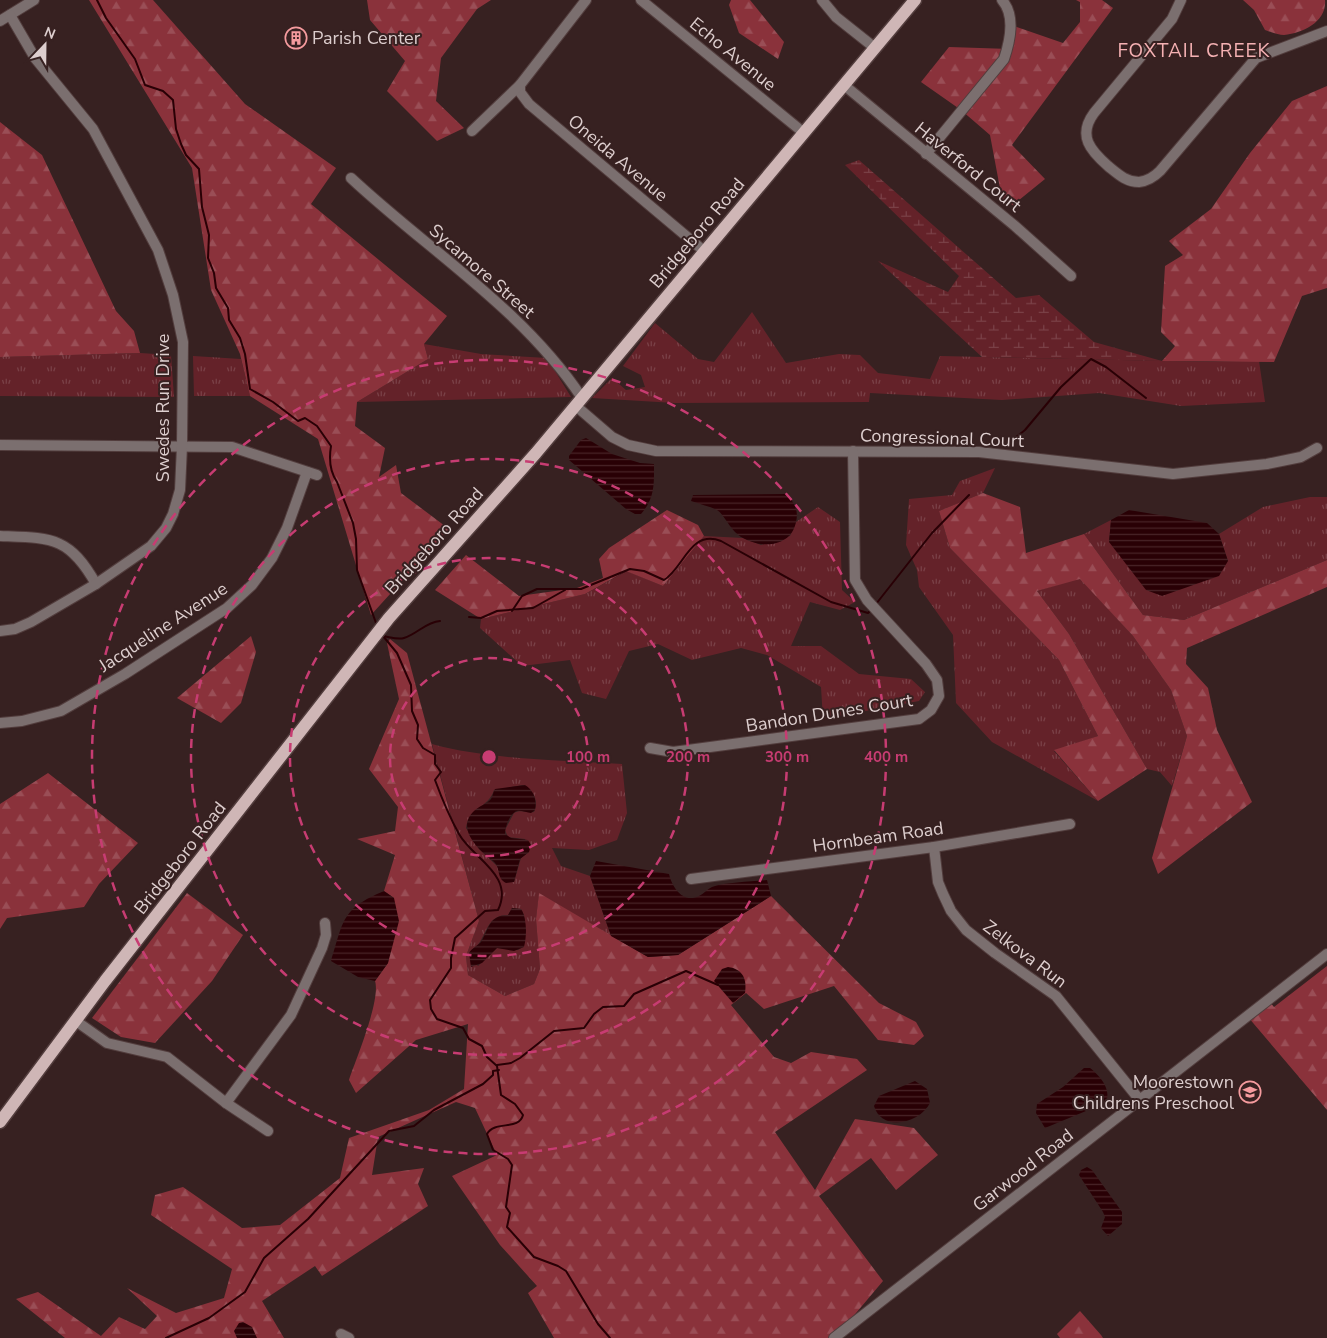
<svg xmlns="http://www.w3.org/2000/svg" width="1327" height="1338" font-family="'Nunito Sans',sans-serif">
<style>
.grass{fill:url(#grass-tufts);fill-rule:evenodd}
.forest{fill:url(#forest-firs)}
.wetland{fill:url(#wetland-marsh)}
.water{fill:url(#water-rules)}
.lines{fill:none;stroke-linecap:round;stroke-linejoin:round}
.stream{stroke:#290005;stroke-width:2}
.minor-casing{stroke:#523d3d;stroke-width:12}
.major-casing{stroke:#523d3d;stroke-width:15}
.minor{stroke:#7b6f6f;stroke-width:10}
.major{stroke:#cfb6b6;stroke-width:12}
.ring{fill:none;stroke:#c73c72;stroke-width:2.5;stroke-dasharray:9 6}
.labels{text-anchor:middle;stroke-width:4;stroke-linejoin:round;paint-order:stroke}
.poi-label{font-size:18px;fill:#ddcece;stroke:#372121;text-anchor:start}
.street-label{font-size:18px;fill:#ddcece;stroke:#372121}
.neighbourhood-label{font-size:19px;letter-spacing:1px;fill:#f5b1b3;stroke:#372121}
.centre{fill:#c73c72;stroke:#372121;stroke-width:2.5}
.ring-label{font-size:15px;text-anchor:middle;font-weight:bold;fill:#c73c72;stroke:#372121;stroke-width:4;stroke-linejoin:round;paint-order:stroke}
</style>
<defs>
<pattern id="grass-tufts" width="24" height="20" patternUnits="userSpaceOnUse" patternTransform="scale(1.25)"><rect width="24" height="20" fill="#642229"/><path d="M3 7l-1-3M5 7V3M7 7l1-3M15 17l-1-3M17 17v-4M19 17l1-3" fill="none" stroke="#7a4147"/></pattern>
<pattern id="forest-firs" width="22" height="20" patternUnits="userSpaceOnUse" patternTransform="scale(1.25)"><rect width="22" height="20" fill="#8a323b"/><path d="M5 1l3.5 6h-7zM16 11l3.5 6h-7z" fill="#9a4e56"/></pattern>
<pattern id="wetland-marsh" width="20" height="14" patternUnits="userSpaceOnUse" patternTransform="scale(1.25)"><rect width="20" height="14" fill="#642229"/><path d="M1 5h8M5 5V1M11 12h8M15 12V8" fill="none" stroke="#7a4147"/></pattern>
<pattern id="water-rules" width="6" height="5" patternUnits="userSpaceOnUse" patternTransform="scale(1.25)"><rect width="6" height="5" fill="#290005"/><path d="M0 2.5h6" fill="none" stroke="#482428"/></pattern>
</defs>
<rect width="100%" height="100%" fill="#372121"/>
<g class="grass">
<path d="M752,312L786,363L839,354L860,355L878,373L930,379L940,356L1213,362L1259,361L1265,402L1181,406L1099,393L1002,400L870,393L869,402L675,403L592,398L612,378L626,390L645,387L641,375L623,366L655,323L698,359L714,362Z"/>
<path d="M424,344L481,354L547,358L571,397L357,402L428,359Z"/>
<path d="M140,353L171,355L174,397L0,396V357Z"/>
<path d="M193,356L241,359L250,396H194Z"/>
<path d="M995,468L983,493L939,511L950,548L1059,660L1098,736L1054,751L1098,801L992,742L956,703L953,635L919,587L917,570L906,545L909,499L952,495L960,481Z"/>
<path d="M1310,497H1327V560L1184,620L1143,615L1084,534L1111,520L1109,542L1228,561L1219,534L1263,507Z"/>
<path d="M818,507L840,522L842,590L855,602L840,610L810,602L791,646H821L859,674L911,679L925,692L919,701L823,719L821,687L767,655L741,648L692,660L658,644L629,651L606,699L582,693L570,660L522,666L480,628L481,619L585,594L627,571L663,586L704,536L743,538L761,545L790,536L796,522Z"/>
<path d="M1080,578L1133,636L1171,690L1187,736L1172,786L1160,772L1147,769L1069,634L1037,591Z"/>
<path d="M432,744C489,760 563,760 622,764L627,813L617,840L589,850L552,848L561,866L590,876L611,936L539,894L536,919L540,969L534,984L505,996L468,975L466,956L479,921ZM523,785C534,790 539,801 534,812C527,813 520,809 514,813L505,830L508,837L525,839L529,852L521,858L514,882L479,849L466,828C468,809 489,807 494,790ZM512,908L521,909L524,915L525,929L523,947L518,950L497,948L478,966L469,956C471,948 478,947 481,940C488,928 490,915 508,915Z"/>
</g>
<g class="forest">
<path d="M89,0H153L245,104L336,168L311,204L447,316L424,344L428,359L357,402L355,426L385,448L379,477L396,465L401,493L449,529L371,615L318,439L250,396L240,354L211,290L192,168Z"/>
<path d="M367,0H491L477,9L441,58L436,101L464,128L437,141L387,91L405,61L370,20Z"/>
<path d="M731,0H750L784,42L778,59L739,33L729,5Z"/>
<path d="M1076,0H1102L1113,8L1012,145L1045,179L1013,205L1002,199L990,135L961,110L921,82L949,47L1010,49L1014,26L1063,43L1080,22V2Z"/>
<path d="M1243,0H1325C1327,21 1304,33 1284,35C1279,35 1271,32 1265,30L1254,10Z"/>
<path d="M1327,86V288L1302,296L1274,362L1162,361L1175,346L1161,332L1165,266L1183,255L1169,241L1211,209L1250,153L1292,101Z"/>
<path d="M0,122L42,155L116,311L134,331L140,353L0,357Z"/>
<path d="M983,493L1020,507L1026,553L1084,534L1143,615L1184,620L1327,560V587L1187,648L1186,664L1208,688L1217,730L1252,802L1158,874L1152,858L1187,736L1171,690L1133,636L1080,579L1037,591L1069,634L1147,769L1098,801L1054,750L1098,736L1059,660L950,548L939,511Z"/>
<path d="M667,510L698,525L704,536L663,586L626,571L585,594L481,619L435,590L466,555L519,596L577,588L603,578L599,559L609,548Z"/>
<path d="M251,636L256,652L241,703L221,723L177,698Z"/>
<path d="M390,639L407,653L479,921L466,956L468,975L505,996L534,984L540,969L536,919L539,893L648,957L678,955L771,896L879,1003L916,1022L924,1036L914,1045L878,1040L834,986L764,1009L746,993L731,1005L774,1057L791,1063L811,1052L857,1059L867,1070L775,1132L815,1190L855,1119L914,1128L938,1155L896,1190L871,1158L819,1196L883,1281L835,1338H554L528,1293L537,1286L500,1245L452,1176L497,1155L475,1108L456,1102L378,1137L372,1175L424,1168L418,1184L428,1206L322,1276L315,1266L262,1301L284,1338H65L16,1299L38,1292L101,1336L119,1317L145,1329L157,1316L127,1288L176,1313L224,1298L232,1269L151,1215L155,1195L183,1187L242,1228L280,1225L340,1178L349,1138L429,1110L464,1089L468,1024L416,1040L356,1093L349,1080C356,1059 381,1000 375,981L388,963L394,898L384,891L395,855L357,839L395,831L398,807L369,769L399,699L387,643Z"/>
<path d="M48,773L138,843L99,884L84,907L7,918L0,929V804Z"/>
<path d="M187,893L243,935L212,981L155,1043L121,1037L92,1018Z"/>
<path d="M1327,966V1110L1248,1017L1269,1001L1274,1007Z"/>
<path d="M1080,1311L1101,1335L1103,1338H1060L1057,1334Z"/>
</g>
<path class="wetland" d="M859,160L1016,298L1039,295L1094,342L1162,361L982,357L878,261L948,292L959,276L845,165Z"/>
<g class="water">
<path d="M586,438L612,454L640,463L654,464C654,484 655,498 641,514H635L626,509L569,460V456L581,440Z"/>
<path d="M787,494C794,503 799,510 796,522C791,547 762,549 743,538C731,532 724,514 717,510C709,506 699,504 691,501L693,495Z"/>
<path d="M1129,510L1207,523L1219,534L1228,561L1219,576L1162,596L1146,590L1109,542L1111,520Z"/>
<path d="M525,785C534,790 537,801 535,810L531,813C527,813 521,810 517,811C510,813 505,827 505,834L511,838L528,840L531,845L529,852L520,859L514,882L506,883C496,878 501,867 493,861C477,849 456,828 474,811C479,806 487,804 491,799C493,796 493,792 495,789Z"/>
<path d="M596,861L669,874C672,887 683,904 699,896C704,894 707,889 712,887C726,882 752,882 767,880L771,896L678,955L648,957L611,936L590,876Z"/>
<path d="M384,891L394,898L399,921L388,963L375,981L358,977L331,961C344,920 341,909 384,891Z"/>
<path d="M512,908L521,909C527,918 527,936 524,947L514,951L497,948L482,963L471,967L469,953C472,948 477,946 481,942C489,929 489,915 508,915Z"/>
<path d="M728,967C743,969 747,979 745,993L733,1003L714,981L722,969Z"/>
<path d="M1084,1068H1090C1099,1075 1110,1087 1107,1100L1098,1106L1045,1128L1036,1113L1037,1104L1063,1087Z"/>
<path d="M915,1081L927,1089L930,1103C920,1123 882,1133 874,1106L879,1096Z"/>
<path d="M1087,1167L1092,1170L1122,1212V1224L1108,1236L1101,1228L1105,1217L1103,1212L1079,1175L1081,1170Z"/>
<path d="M243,1322L252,1327L257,1338H237L234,1331L239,1323Z"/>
</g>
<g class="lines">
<g class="stream">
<path d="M97,0L106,18L135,59L145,85L163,91L173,100L176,129L181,144L186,155L199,169L202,207L209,235L208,258L214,273L216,288L228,308L229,320L240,338L245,354L250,389L273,402L298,421L305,418L317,426L331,446C329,458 330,472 337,482L353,523L356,539L357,570L376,623"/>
<path d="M1010,442L1025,430L1061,387L1091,359L1106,367L1146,398"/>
<path d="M876,604L932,533L969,495"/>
<path d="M512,611L522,596L537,589H581L630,569L644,571L664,580C684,568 690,529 721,541L831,602L868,613L872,609"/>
<path d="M469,617L481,618L497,611L533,608L565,590"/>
<path d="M383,636L397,653L411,685L412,711L418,725L417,739L423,748L435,755V764L441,772L435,780C442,799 449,816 459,834C472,858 515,875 498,910L485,911L455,938L451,958V968L430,1000L431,1009L437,1019L463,1028L469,1039L482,1046L487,1057L497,1066L501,1095L515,1104L523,1115C519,1131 495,1120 487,1134L493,1150L508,1159L512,1165L506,1207L510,1213L507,1227L534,1257L558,1266L566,1271L598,1324L610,1338"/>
<path d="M383,636C390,637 398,640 404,638C417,634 426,622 440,621"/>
<path d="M497,1065L511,1063L520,1058L554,1031L584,1028L594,1014L603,1007L624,1006L634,994L686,971L718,985"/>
<path d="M166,1338L209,1318L245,1292L264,1258L308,1219L389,1131L414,1126L434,1110L483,1084L493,1075V1071L499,1070"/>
</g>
<g class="minor-casing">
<g id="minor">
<path d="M641,0L804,133"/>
<path d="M822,0L836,17L875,48"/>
<path d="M1181,0L1172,19L1094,113C1077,136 1091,151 1108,166C1118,174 1126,182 1139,182C1148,181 1154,177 1160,171L1256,58L1327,31"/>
<path d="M0,21L34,0"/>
<path d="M520,85V92L529,104L704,251"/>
<path d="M844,85L1015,226L1071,276"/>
<path d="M472,131L520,85L586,0"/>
<path d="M926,154L1004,59C1010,41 1016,16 1002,0"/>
<path d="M351,178C428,250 523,309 582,398"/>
<path d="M576,406L612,437L628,445L656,451L979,452L1173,474L1267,464L1301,457L1317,448"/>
<path d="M0,445L232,447L317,475"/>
<path d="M0,536C51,538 69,536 96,584"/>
<path d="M0,631L15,629L31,622L96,584L151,546L166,528L173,514L180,490L182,446L183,342L173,295L158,250L93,129L35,58L10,15"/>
<path d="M0,723L22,721L61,711L125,674L227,608L252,585L272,558L287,528L307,472"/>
<path d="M650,748L673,752L919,719L931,710L939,696L937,680L926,664L867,600L855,580L853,451"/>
<path d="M934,847L938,882L943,894L951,911L966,930L995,953L1056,996L1139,1099"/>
<path d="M691,879L934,847L1070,824"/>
<path d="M76,1021L107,1043L167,1057L226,1103L291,1015L322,948L326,935L325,923"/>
<path d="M226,1103L268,1131"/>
<path d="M341,1334L349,1338"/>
<path d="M834,1338L1327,954"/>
</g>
</g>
<g class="major-casing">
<path id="major" d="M0,1122L105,981L389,618L536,453L915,0"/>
</g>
<use href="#minor" class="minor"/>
<use href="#major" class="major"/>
</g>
<g class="ring">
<circle cx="489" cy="757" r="99"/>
<circle cx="489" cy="757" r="199"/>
<circle cx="489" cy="757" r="298"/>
<circle cx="489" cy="757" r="397"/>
</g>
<defs>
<g id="building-ring" transform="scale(1.125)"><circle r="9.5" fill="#372121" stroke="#f59b9e" stroke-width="1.5"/><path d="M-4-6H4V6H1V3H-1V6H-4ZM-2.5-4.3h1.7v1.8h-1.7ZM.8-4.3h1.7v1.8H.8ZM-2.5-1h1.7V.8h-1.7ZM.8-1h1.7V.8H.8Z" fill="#f59b9e"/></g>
<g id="school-ring" transform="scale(1.125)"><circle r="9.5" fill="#372121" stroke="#f59b9e" stroke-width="1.5"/><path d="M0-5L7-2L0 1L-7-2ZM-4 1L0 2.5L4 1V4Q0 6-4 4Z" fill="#f59b9e"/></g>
</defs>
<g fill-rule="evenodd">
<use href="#building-ring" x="296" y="38"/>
<use href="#school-ring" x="1250" y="1092"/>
</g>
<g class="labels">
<g class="poi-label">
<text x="312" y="44">Parish Center</text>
<text x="1234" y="1088" text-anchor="end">Moorestown<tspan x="1234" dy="21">Childrens Preschool</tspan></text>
</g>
<g class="street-label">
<text transform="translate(733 54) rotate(39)" y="6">Echo Avenue</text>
<text transform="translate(618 158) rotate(40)" y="6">Oneida Avenue</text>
<text transform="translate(968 167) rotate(39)" y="6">Haverford Court</text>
<text transform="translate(697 233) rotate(-50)" y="6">Bridgeboro Road</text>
<text transform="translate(482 271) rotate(41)" y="6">Sycamore Street</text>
<text transform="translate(163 408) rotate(-90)" y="6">Swedes Run Drive</text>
<text transform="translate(942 438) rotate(2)" y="6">Congressional Court</text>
<text transform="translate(434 541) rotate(-48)" y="6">Bridgeboro Road</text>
<text transform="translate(163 627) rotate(-33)" y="6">Jacqueline Avenue</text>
<text transform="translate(829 713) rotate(-9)" y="6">Bandon Dunes Court</text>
<text transform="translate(878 837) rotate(-8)" y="6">Hornbeam Road</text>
<text transform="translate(180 858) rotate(-52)" y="6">Bridgeboro Road</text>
<text transform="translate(1025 954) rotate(37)" y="6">Zelkova Run</text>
<text transform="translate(1023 1170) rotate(-38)" y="6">Garwood Road</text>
</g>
<g class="neighbourhood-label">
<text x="1194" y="57">FOXTAIL CREEK</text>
</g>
</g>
<circle cx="489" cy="757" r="8" class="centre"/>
<g class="ring-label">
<text x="588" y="762">100 m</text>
<text x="688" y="762">200 m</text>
<text x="787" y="762">300 m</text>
<text x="886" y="762">400 m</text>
</g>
<g transform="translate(45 45) rotate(22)" stroke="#372121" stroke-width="4" paint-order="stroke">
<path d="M0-4L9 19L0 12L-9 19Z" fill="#ddcece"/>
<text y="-8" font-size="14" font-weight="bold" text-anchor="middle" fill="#ddcece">N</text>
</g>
</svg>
